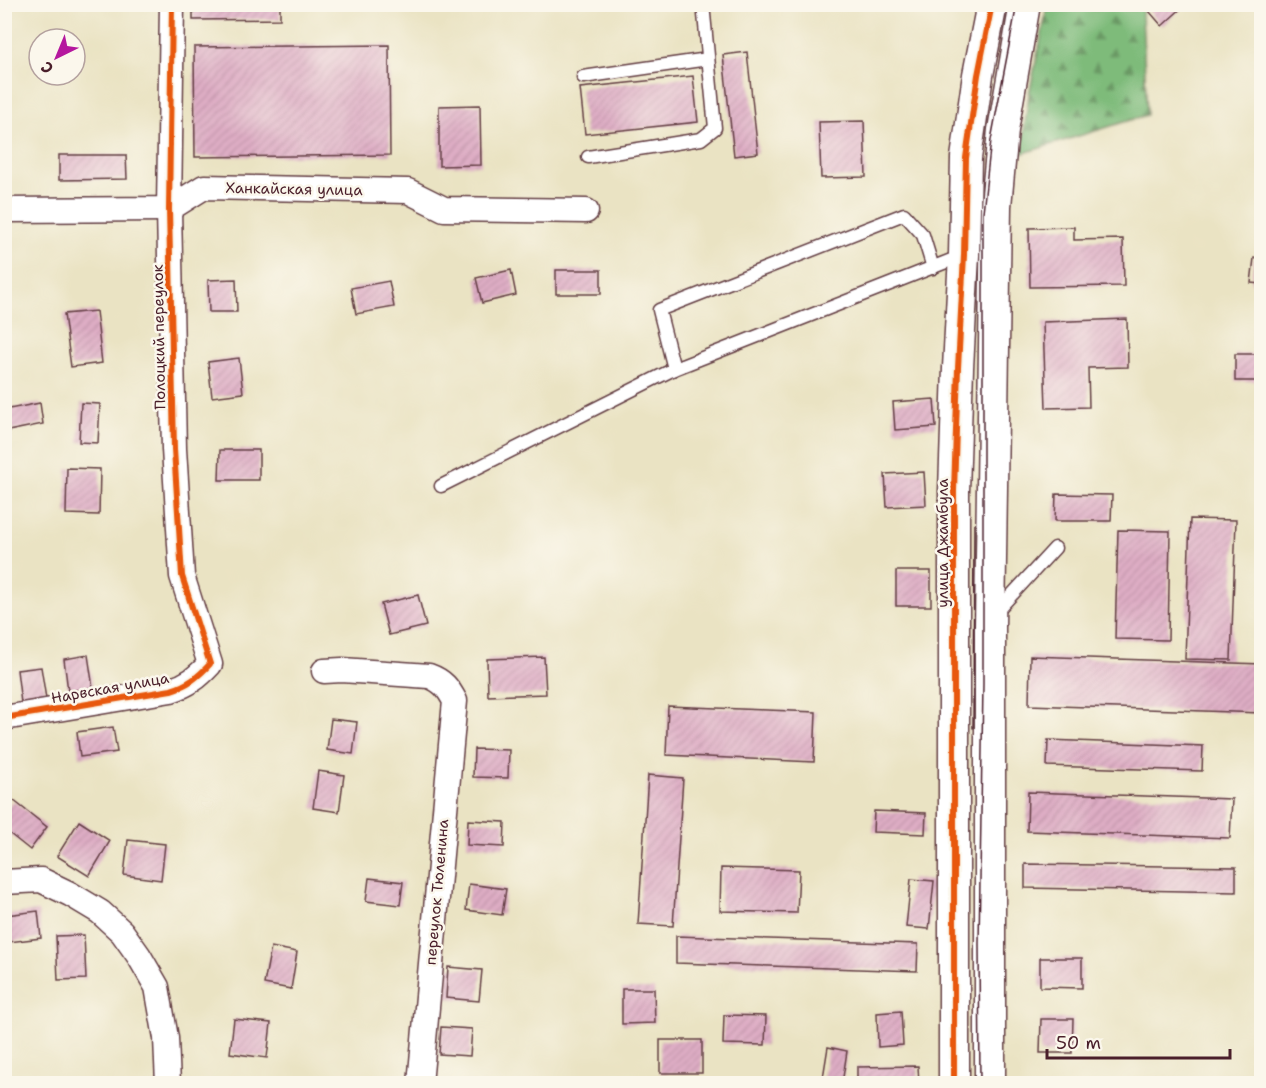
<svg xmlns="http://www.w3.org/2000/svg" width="1266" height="1088" font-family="'Shantell Sans',sans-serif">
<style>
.forest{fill:url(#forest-firs);stroke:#646d52;stroke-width:1.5}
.building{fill:url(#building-hatch)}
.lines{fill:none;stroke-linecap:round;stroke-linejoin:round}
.service-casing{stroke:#623c42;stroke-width:15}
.minor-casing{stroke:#623c42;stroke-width:27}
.tertiary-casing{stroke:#623c42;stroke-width:33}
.service{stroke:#fff;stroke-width:12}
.minor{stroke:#fff;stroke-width:24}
.tertiary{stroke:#fff;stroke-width:30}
.tram{stroke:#4a1f2b;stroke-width:1.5}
.cycleway-casing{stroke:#fbf7ec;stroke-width:10}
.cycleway{stroke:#e8590c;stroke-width:6}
.labels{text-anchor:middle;stroke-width:5;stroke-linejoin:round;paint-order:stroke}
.street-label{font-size:15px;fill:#4a1f2b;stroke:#fbf7ec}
</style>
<defs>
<pattern id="forest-firs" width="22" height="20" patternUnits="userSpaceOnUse" patternTransform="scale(1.5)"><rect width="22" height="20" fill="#7ebb7a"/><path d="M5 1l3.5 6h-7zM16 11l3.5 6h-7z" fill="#699764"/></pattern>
<pattern id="building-hatch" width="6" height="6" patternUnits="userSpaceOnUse" patternTransform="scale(1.5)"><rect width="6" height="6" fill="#deadc5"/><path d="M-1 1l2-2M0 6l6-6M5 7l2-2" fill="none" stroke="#c094a9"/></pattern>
</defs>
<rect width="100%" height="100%" fill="#fbf7ec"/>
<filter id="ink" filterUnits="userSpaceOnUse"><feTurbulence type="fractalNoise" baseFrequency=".0167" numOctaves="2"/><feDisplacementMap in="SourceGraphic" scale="12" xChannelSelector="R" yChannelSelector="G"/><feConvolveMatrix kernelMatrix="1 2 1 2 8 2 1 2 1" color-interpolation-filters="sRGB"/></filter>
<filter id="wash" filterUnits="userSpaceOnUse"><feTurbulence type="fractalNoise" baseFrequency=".008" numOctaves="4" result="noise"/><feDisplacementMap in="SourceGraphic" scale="24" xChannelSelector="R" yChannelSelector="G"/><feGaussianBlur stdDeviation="1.35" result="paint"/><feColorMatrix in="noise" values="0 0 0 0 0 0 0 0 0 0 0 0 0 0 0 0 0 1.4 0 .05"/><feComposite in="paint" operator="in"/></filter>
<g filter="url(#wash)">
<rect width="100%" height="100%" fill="#eae3c3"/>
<path class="forest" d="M1048,5H1144L1142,14L1147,115L1021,154L1029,94Z"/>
<g id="blocks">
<g class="building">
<path d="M193,4H280V19L193,20Z"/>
<path d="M1143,4H1186L1162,26Z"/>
<path d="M389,45L390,155L195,157L194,47Z"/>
<path d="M747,52L758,153L734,156L723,55Z"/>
<path d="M693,76L698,122L585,134L580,88Z"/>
<path d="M480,105L481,165L439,166V106Z"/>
<path d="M864,121L866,177L821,178L819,122Z"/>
<path d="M59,155H126L127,179L59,180Z"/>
<path d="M1074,227V240L1123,239L1124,286L1030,287L1029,228Z"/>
<path d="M1254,258H1262V284L1251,283Z"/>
<path d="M511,270L516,295L482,303L476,278Z"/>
<rect x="556" y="270" width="45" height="24"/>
<path d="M236,279L237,312H209L208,280Z"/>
<path d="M389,281L394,307L356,314L351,288Z"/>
<path d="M96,311L102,363L71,367L64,314Z"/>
<path d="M1127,319L1128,367L1088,368L1089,407L1046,408L1043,322Z"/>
<path d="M1235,354H1257L1256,381H1235Z"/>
<path d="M239,358L243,393L212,397L208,362Z"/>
<path d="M934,399L936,427L895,430L893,402Z"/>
<path d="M40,403L43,424L8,431L4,410Z"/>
<path d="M81,403L100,404L98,443L79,442Z"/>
<path d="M220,450H259V480H219Z"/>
<path d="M67,468L100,469L99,515L66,514Z"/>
<path d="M924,472L926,505L887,507L885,474Z"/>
<path d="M1056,494L1112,495L1111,521H1055Z"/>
<path d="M1190,519L1236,520L1231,660L1185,659Z"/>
<path d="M1118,530L1170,531L1168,640L1115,639Z"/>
<rect x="896" y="571" width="35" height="35"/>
<path d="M418,595L426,626L389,635L381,604Z"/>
<path d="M88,655L93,688L68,691L64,659Z"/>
<path d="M1030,656L1262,664V713L1029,705Z"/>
<path d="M544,657L546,694L488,696L487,659Z"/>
<path d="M41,667L46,699L21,703L17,670Z"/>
<path d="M668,706L816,712L814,762L666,755Z"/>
<path d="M331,719L357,722L353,754L327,750Z"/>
<path d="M113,727L117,752L80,757L77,732Z"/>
<path d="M1048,740L1203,746L1202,771L1047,766Z"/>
<path d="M474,749L509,750L508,778L473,777Z"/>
<path d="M318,771L344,775L339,812L313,808Z"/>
<path d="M648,775L683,778L673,926L638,924Z"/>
<path d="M1028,792L1232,799L1230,838L1027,831Z"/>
<path d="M13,800L47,827L30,850L5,830V811Z"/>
<path d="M874,811L926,813L925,834L873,832Z"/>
<path d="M468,820L505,822L504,847L467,845Z"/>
<path d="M79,821L110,841L89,876L57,856Z"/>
<path d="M128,840L165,844L161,880L124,875Z"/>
<path d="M1025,864L1236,867V892L1025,888Z"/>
<path d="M721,868L799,870L797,913L720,911Z"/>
<path d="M369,878L403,882L400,905L366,901Z"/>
<path d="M911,879L934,881L929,929L906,927Z"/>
<path d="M469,884L506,889L502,915L466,910Z"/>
<path d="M38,911L41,938L9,942L6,915Z"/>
<path d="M84,935L86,979L58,980L56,936Z"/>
<path d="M676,936L918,944L917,971L676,963Z"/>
<path d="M271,947L297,952L291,989L264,984Z"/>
<path d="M1040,958H1082V988L1040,987Z"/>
<path d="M448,967L482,970L479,1001L446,998Z"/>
<path d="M622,989H654L655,1023L622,1024Z"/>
<path d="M901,1011L903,1045L878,1047L877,1013Z"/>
<path d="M724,1015L766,1016L765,1045L723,1044Z"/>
<path d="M234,1019L271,1023L267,1058L230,1053Z"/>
<path d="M1041,1019H1073L1072,1053H1040Z"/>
<path d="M441,1027L472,1029L470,1056L439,1054Z"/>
<rect x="660" y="1040" width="42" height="33"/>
<path d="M828,1047L847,1051L842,1084H822Z"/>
<path d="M918,1066L919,1084H857V1067Z"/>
</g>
</g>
</g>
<g filter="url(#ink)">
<use href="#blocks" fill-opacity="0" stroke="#623c42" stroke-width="1.5"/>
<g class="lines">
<g class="service-casing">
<g id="service">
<path d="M583,77L708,59"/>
<path d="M588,157L701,139L715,128L703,4"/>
<path d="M674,369L659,310L904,214L923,235L933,268"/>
<path d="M441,486L674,369L964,255"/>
<path d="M995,613L1055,548"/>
</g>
</g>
<g class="minor-casing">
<g id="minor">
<path d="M4,210L169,209L204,187L408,191L444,209L586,211"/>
<path d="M324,671L342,670L429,676C443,681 448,688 455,701L420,1084"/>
<path d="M4,718L171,690C188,685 198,677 210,664L182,576L174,449L169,209L172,4"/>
<path d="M4,882L41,880L70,894L100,912L122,932L139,956L157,987L166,1038L168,1084"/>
</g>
</g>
<g class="tertiary-casing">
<g id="tertiary">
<path d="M954,1084V491L958,368L964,255L966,158L978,75L992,4"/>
<path d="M990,1084V628L996,206L1003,130L1025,4"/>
</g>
</g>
<use href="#service" class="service"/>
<use href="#minor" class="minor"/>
<use href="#tertiary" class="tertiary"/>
<g class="tram">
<path d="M973,728L974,524"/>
<path d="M980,1084L979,944L983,684V212L991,140L1017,4"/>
</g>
<g class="cycleway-casing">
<g id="cycleway">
<path d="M4,718L171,690C188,685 198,677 210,664L182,576L174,449L169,209L172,4"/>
<path d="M954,1084V491L958,368L964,255L966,158L978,75L992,4"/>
</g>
</g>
<use href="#cycleway" class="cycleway"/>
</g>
</g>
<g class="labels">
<g class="street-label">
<text transform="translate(294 189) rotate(1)" y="5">Ханкайская улица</text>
<text transform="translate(159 337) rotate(-91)" y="5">Полоцкий переулок</text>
<text transform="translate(943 543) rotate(-90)" y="5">улица Джамбула</text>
<text transform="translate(110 688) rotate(-10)" y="5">Нарвская улица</text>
<text transform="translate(437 892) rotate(-85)" y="5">переулок Тюленина</text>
</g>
</g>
<rect width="1266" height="1088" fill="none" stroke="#fbf7ec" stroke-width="24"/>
<g transform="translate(57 57) rotate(223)"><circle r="28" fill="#fbf7ec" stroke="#b4a19f" stroke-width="1.5"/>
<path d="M0-4.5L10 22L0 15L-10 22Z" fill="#b5179e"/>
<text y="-9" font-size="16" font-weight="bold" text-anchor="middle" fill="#4a1f2b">С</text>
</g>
<path d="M1047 1049v9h183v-9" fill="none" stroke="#4a1f2b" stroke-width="3"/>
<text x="1056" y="1049" font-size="18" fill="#4a1f2b" stroke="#fbf7ec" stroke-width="4.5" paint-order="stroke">50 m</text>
</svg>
